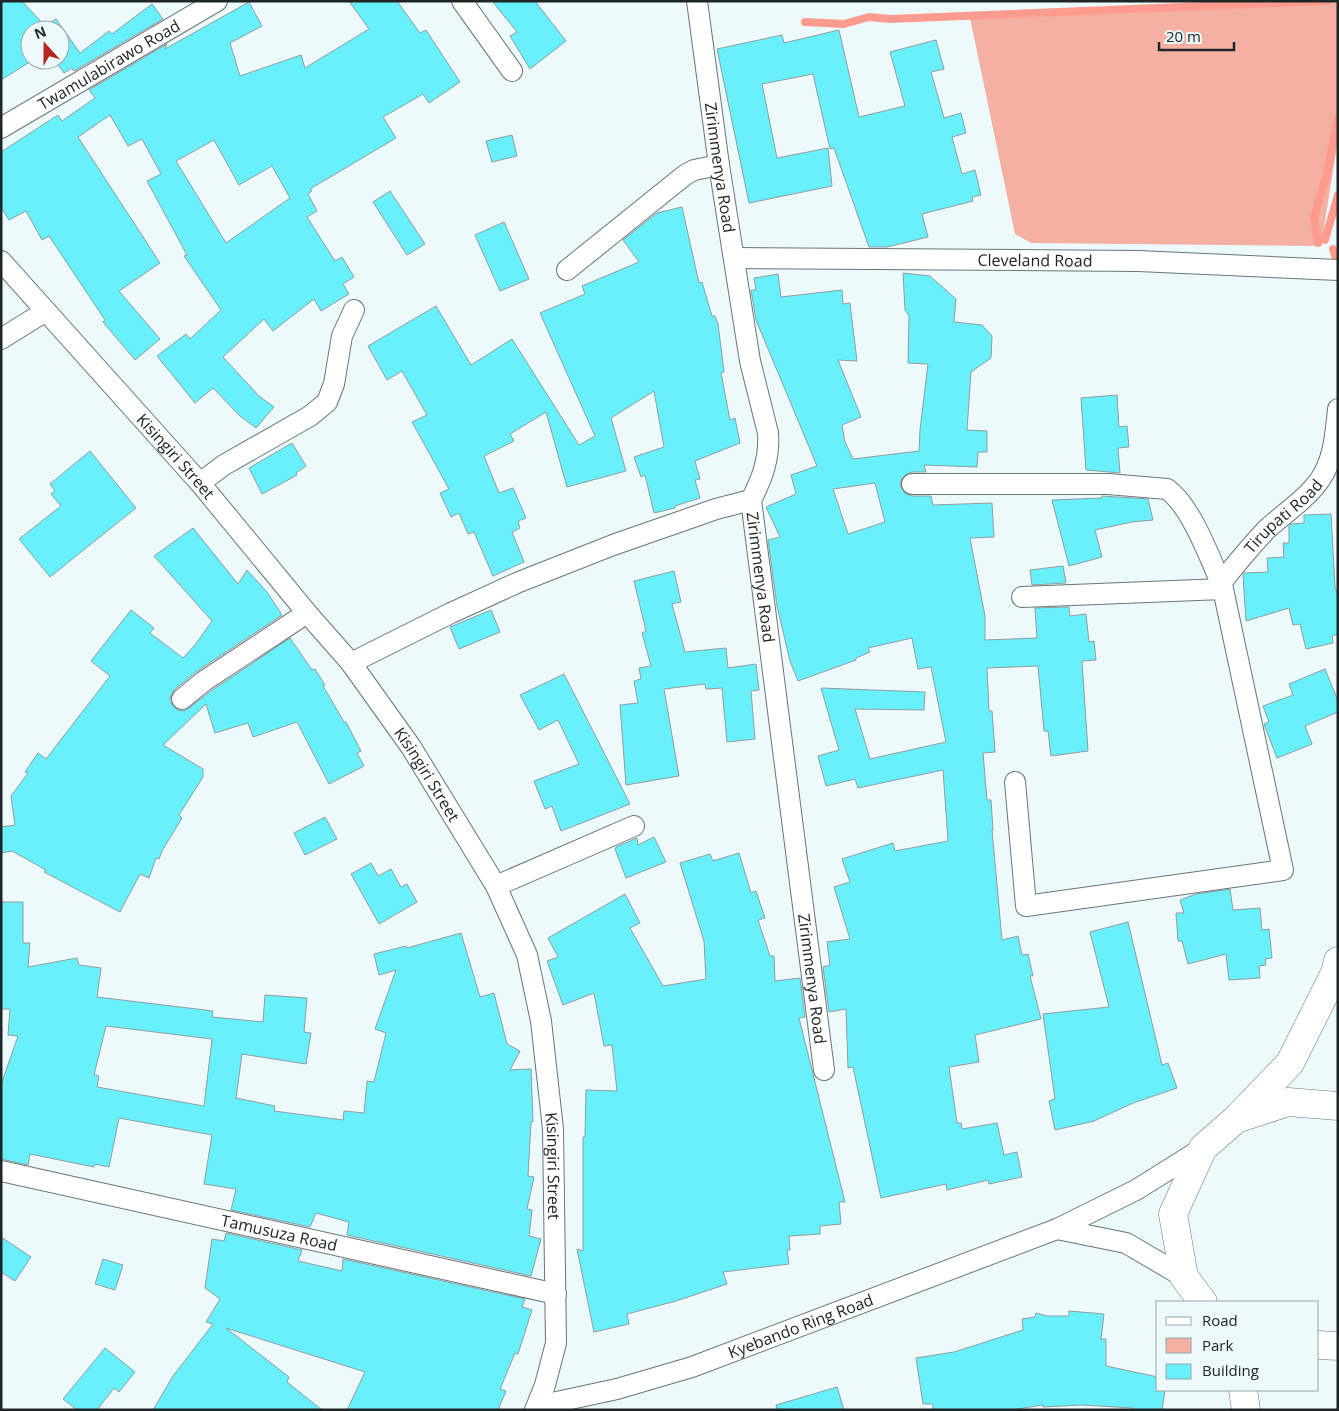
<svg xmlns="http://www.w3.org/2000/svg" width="1339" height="1411" font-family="'Open Sans',sans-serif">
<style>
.green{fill:#f5b0a4}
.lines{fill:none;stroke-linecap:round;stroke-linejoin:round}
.stream{stroke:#fd9c8e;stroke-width:8}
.building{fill:#69f0fd;stroke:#909d9e;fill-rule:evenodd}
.street-casing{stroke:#697577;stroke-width:22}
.primary-casing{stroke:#697577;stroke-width:29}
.highway-casing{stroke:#697577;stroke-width:29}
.street{stroke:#fff;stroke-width:20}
.primary{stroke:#fff;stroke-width:28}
.highway{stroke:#fff;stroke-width:28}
.labels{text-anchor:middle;stroke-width:4;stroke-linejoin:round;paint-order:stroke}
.street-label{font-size:16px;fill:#202526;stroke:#ecfafc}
</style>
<rect width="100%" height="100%" fill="#ecfafc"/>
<path class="green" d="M1338,2V140L1321,246L1031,243L1015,234L970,18Z"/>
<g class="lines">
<g class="stream">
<path d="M805,22L844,24L869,17L890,19L1327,1"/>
<path d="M1325,240L1338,195"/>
<path d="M1318,243L1314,217L1326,177L1338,118"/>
<path d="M1333,249L1338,265"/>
</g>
</g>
<g class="building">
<path d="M1,1H22L45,26L56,19L80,53L109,31L112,34L152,4L163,19L74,71L72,68L64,73L54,60H60V30H30V60H33L1,80Z"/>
<path d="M349,1H397L420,33L426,30L460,82L429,103L423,94L383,117L396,138L310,189L312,191L308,194L317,211L307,217L335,261L342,257L354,277L343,284L349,294L321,311L314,299L273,331L264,319L223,357L259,396L274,407L256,428L240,416L213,388L195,403L157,356L186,334L190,339L221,310L184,256L187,255L147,181L161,174L142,139L128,146L110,115L78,137L160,263L119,291L160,339L135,360L103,322L105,320L49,236L42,240L26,211L9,220L1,207V152L58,115L62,121L95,98L89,90L167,44L165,49L249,2L262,26L230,43L240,76L301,55L305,68L369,29ZM214,140L239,185L272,166L290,198L226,243L176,161Z"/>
<path d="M492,1H535L566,41L530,69L510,36L517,32Z"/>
<path d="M839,30L859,117L905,106L890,52L936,40L944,69L931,72L944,118L961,113L966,133L952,137L962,174L975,170L981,195L972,197L973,201L922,214L928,237L887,247H869L834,148L830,149L813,74L762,84L777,158L828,148L832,186L749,203L717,49L782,35L784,43Z"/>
<path d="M512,135L517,156L492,162L486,141Z"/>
<path d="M390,191L425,244L407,255L373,202Z"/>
<path d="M682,207L699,283L702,282L712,316H715L718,324L724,372L721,373L730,420L735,418L740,443L695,461L700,479L695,480L700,498L675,506V508L654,513L645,475L641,477L634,457L664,447L654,391L611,418L626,471L567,487L546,412L510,434L514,441L484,456L499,493L513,488L526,518L518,521L520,528L512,532L524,562L493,576L474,532L468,534L459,513L451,517L440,493L449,489L412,422L427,415L402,371L387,380L368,346L436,306L471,365L512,339L579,445L595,436L540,313L585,294L582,286L639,262L623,240L657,213Z"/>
<path d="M504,222L529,279L500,291L475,235Z"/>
<path d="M903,273L930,276L956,299L954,322L982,325L992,336L991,358L971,372L967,430L987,431V452H978L977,467L924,465L926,472H912L907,474L902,478L900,484L902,489L906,494L912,496H931L933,505L992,503L994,537L970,538L985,616V640L1037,638L1035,608L1069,607L1070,616L1086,614L1089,642L1094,641L1096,660L1082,661L1088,751L1051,756L1048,731H1044L1038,666L987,668L989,711H992L995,752L983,753L987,800H991L993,830H992L1002,940L1018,936L1022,955L1028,954L1033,976H1030L1041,1019L975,1035L979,1062L949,1067L957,1123H961L962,1129L997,1123L1004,1155L1017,1152L1022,1177L989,1184L988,1180L947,1190L946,1184L881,1198L853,1067L848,1068L846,1009L829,1012L823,967L830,965L827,942L850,939L834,887L850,882L842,859L893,843L895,851L948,841L943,770L858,788L855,779L826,786L818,756L839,750L821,688L925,692L924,710L855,709L870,759L946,742L931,667L918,669L912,638L868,648L870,652L856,658V660L798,681L790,661L777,606L768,540L780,537L766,507L796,494L791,475L817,466L756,320L751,290H756L754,278L778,274L781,297L842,290L843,304L850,303L857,361L838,360L861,417L842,425L845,442L853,459L919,451L920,430L928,364L908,363L909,316L905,310ZM875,483L885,522L848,534L833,489Z"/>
<path d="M1117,395L1119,427L1127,426L1129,447L1118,448L1120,473L1086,470L1081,398Z"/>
<path d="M292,443L306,466L296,473L297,475L262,494L249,468Z"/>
<path d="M90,451L136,508L50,577L19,539L61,506L51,494L55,491L50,484Z"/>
<path d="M1102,496L1148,499L1153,520L1132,522L1095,530L1102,557L1069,566L1052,500L1102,498Z"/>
<path d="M1331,514L1335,587L1338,597V634L1332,636L1333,643L1306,649L1300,624L1293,625L1289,608L1246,621L1243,575L1244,573L1268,572L1267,558L1284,557L1283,543H1289V526L1291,524L1304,523V515Z"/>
<path d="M193,528L238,584L247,570L267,592L282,615L197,671L174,690L171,695L170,700L173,706L178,710L183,711L189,708L211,691L290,638L312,670L315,669L325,685L323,686L344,722H346L361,751L357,753L364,766L329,784L297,722L253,737L248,723L215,733L206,704L163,745L203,769V777L179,815L182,818L162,851L159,859L156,858L149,878L140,874L120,912L44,872L46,870L12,851L1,853V827L15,825L11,796L28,773L25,772L38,753L46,759L110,676L91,661L131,610L154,628L150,633L183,658L195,645L212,621L154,556Z"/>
<path d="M1063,566L1066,583L1032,585L1030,570Z"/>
<path d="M674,571L681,602L672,604L685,652L726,648L728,668L756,664L759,690L751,691L755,739L727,742L722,688L706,689L705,684L664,689L679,776L626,785L620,705L638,703L634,681L641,679L639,668L651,666L642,633L646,631L634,581Z"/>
<path d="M491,610L500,632L459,649L450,627Z"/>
<path d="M1325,669L1338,701V712L1305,726L1312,744L1277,758L1265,727L1264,724L1269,722L1263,706L1293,695L1289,684Z"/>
<path d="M564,674L630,804L561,831L552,806L545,809L534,781L579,764L558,720L539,730L520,695Z"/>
<path d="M325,817L337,839L305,855L294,833Z"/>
<path d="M654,837L666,862L626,878L615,849L616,847L637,838L638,845Z"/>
<path d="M739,853L751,893L756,891L765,918L758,920L770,956H774L775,981L800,978L805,1017L799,1018L845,1202H839L841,1224L820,1226V1234L789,1236L790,1250H787L789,1264L723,1272L727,1284L676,1301L627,1314L629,1324L594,1332L577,1249L583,1251V1137H585L586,1090L617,1091L612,1045L604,1046L594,993L563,1005L547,961L558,957L548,938L625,894L640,923L630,928L663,986L706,979L704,941L680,863L710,854L713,861Z"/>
<path d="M371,863L378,876L391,869L401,887L407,884L417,902L379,924L351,874Z"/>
<path d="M1230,889L1233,910L1260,908L1262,930L1269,929L1272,958L1265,959L1266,965L1259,966L1260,978L1229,980L1226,954L1188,964L1182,941H1178L1176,913H1184L1180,900L1196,894Z"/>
<path d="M1,902H23V943H30L28,967L77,958L79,965L101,968L97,997L213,1011L212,1017L263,1022L265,995L307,998L304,1032L311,1033L306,1064L242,1054L236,1098L275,1106L274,1111L343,1120L344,1111L364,1113L367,1081L374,1082L386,1033L375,1029L396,970L379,975L374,954L406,946L407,948L461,933L480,997L494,993L507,1044L520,1051L510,1070L531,1069L533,1122H531L528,1176L534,1177L527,1209L532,1210L529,1236L541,1239L531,1276L347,1235L349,1222L316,1213L310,1227L231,1210L236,1189L204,1184L212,1135L119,1118L109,1167L95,1164L94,1167L30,1154L28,1165L1,1159V1085L18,1036L8,1035L10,1009H1ZM106,1026L212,1039L204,1106L97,1087L99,1076L94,1075Z"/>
<path d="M1128,922L1162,1065L1168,1063L1177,1088L1133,1103L1094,1121L1055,1130L1049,1101L1055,1099L1043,1014L1109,1007L1090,932Z"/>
<path d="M226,1233L302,1250L298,1261L342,1271L343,1259L525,1299L522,1307L532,1310L518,1354L515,1353L500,1389L506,1391L498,1410H347L365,1372L226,1328L289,1377L287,1382L322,1410H153L173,1376L213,1324L206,1322L220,1299L205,1288L212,1239L224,1241Z"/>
<path d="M1,1237L31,1257L15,1281L1,1272Z"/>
<path d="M103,1259L123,1265L115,1290L95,1284Z"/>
<path d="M1069,1311L1104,1314L1101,1339H1106V1366L1158,1377V1390H1165L1162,1410H1132L1133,1408L1082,1405L1043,1407V1405L1011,1410H933V1404H923L916,1358L954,1352L1023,1330L1022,1319L1035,1317L1036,1313L1047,1316H1069Z"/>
<path d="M105,1348L135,1372L119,1392L114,1388L97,1410H77L63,1399Z"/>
<path d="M837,1387L844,1410H777L776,1405Z"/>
</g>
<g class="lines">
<g class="street-casing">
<g id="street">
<path d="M462,1L512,71"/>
<path id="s1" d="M697,1L719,165L750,361L768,433C770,458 762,479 751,500L824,1070"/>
<path id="s2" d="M1,128L217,1"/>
<path id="s3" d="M734,258L1138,261L1338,270"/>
<path id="s4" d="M1,261L200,483L307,613L351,663L411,747L496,886L527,955L541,1021L553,1129L556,1343L545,1385L535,1410"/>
<path d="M567,270L685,175L694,170L719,165"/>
<path d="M1,339L46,311"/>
<path d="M200,483L224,465L310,416L327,402L334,384L342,336L354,310"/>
<path d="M912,484H1108L1167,489C1191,506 1209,556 1221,583"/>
<path id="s5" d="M1223,589L1221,583C1235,565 1250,547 1266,530C1285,512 1311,497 1324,473C1334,455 1336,430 1338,409"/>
<path d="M351,663L451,613L519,582L613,545L716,509L751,500"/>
<path d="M182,699L204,681L307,613"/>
<path d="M1015,782L1026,906L1283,870L1223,589L1022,597"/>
<path d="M496,886L634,826"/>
<path id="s6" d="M1,1171L556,1294"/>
<path d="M1057,1229L1126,1243L1184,1277"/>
<path id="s7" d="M538,1406L617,1389L692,1367L1057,1229L1136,1190L1203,1148"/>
</g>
</g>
<g class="primary-casing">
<g id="primary">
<path d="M1203,1302L1184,1277L1173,1214L1203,1148L1236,1119L1288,1102L1338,1106"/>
<path d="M1318,1345L1338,1346"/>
</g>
</g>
<g class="highway-casing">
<g id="highway">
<path d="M1236,1119L1290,1063L1335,973L1338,961"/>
<path d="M1243,1390L1246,1410"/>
</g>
</g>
<use href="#street" class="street"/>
<use href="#primary" class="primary"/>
<use href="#highway" class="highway"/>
</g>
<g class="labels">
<g class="street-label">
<text dy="6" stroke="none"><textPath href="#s2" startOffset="125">Twamulabirawo Road</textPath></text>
<text dy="6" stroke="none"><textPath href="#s1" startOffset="168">Zirimmenya Road</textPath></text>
<text dy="6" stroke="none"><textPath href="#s3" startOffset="301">Cleveland Road</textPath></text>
<text dy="6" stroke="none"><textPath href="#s4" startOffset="262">Kisingiri Street</textPath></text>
<text dy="6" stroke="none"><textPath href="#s5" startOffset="98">Tirupati Road</textPath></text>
<text dy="6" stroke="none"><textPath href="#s1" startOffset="586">Zirimmenya Road</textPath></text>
<text dy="6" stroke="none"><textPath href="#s4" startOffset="668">Kisingiri Street</textPath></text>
<text dy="6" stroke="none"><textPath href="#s1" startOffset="991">Zirimmenya Road</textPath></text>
<text dy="6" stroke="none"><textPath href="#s4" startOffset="1088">Kisingiri Street</textPath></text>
<text dy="6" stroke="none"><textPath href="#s6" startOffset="285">Tamusuza Road</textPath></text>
<text dy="6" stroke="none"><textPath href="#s7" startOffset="275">Kyebando Ring Road</textPath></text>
</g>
</g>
<rect width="1339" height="1411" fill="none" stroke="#202526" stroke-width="5"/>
<rect x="1156" y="1301" width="162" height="90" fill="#ecfafc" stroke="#9aa5a6"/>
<rect x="1166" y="1317" width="25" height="8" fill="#ffffff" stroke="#9aa5a6"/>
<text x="1202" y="1326" font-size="15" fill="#202526">Road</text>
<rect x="1166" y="1338" width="25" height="15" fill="#f5b0a4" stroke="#9aa5a6"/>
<text x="1202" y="1351" font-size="15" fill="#202526">Park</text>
<rect x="1166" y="1364" width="25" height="15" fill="#69f0fd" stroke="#9aa5a6"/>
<text x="1202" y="1376" font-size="15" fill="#202526">Building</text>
<g transform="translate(45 45) rotate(339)"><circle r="24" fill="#ecfafc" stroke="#9aa5a6"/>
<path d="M0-4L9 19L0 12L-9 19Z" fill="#b7281e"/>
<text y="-8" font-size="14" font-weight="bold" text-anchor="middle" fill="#202526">N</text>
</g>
<path d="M1159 42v8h75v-8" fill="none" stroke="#202526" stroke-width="2.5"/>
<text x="1166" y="42" font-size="15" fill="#202526" stroke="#ecfafc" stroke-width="4" paint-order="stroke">20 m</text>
</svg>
